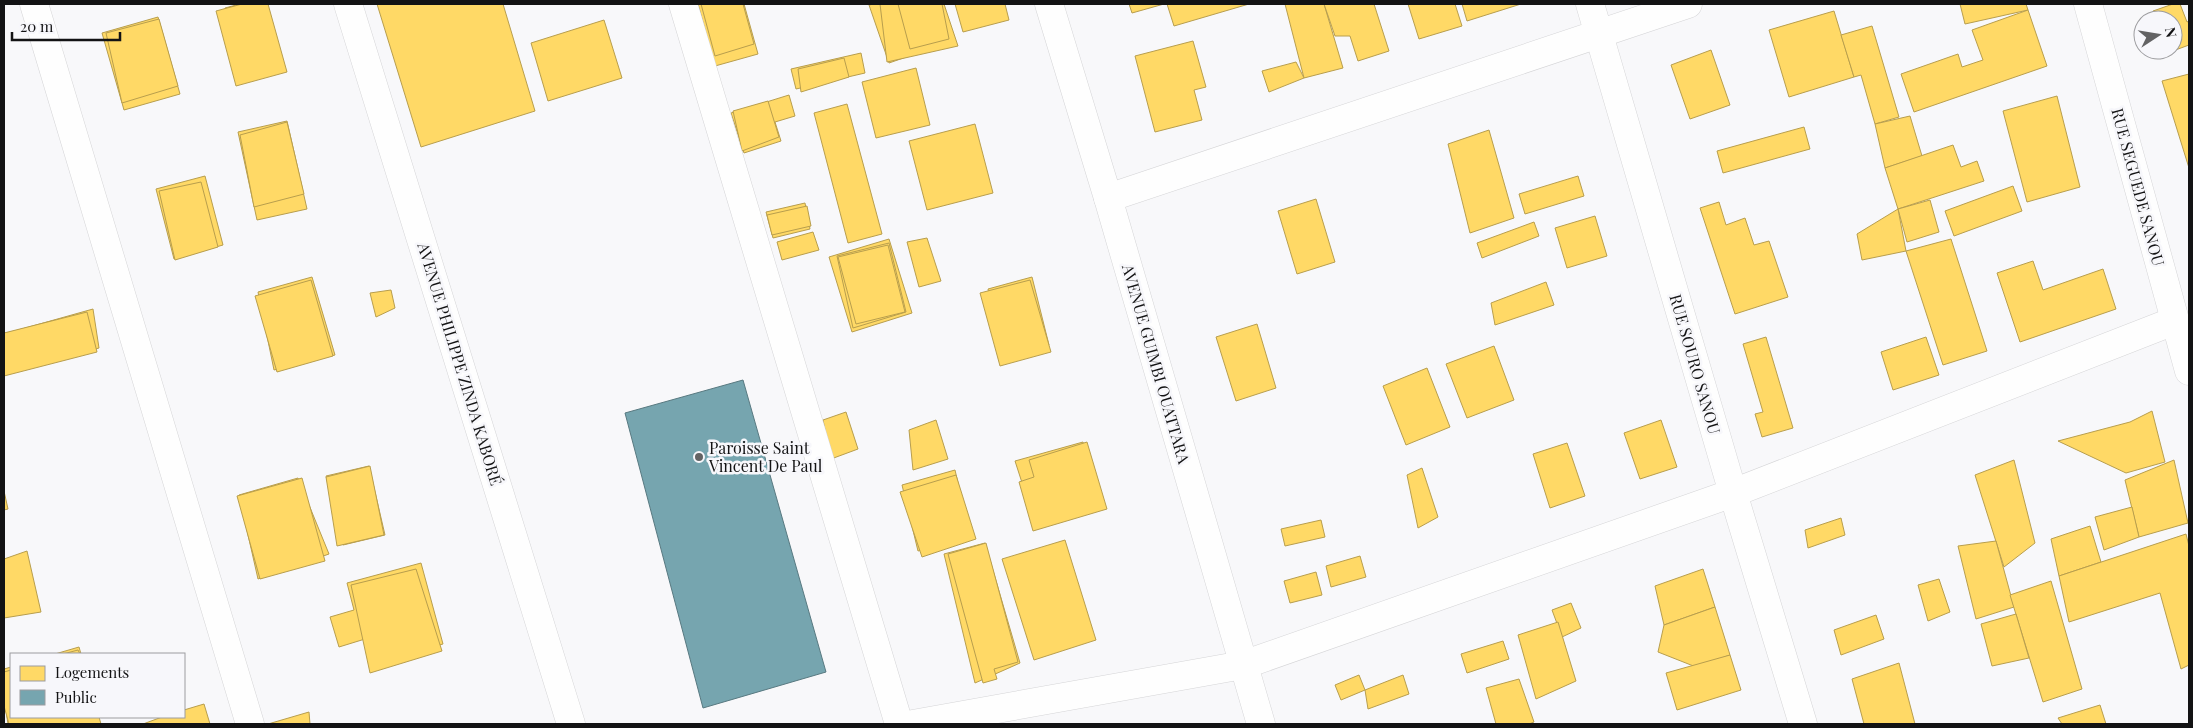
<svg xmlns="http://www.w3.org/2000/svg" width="2193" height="728" font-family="'Playfair Display',serif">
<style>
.homes{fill:#ffd966;stroke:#b89e4d}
.public{fill:#76a5af;stroke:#587980}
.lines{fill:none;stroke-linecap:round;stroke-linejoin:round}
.minor-casing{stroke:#d5d5d7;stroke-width:29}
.minor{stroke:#fefefe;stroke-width:28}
.poi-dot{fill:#636364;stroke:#f7f7fb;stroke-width:2}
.labels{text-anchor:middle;stroke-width:5;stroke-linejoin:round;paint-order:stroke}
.street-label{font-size:16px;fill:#131314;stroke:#f7f7fb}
.poi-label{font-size:16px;fill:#131314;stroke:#f7f7fb;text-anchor:start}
</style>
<rect width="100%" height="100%" fill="#f8f8fa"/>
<g class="homes">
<path d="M240,4H264L281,63L235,74L225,8Z"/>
<path d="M242,4H268L287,72L236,86L216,11Z"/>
<path d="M377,4H503L535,111L421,147Z"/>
<path d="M698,4H744L758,54L715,66Z"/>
<path d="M701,4H743L754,44L715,56Z"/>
<path d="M874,4H940L952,41L889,63L869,5Z"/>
<path d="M880,4H944L958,46L887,62Z"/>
<path d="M898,4H942L949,39L910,49Z"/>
<path d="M955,4H1005L1009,20L963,32Z"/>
<path d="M1129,4H1164L1132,13Z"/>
<path d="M1167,4H1249L1174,26Z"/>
<path d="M1285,4H1324L1343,68L1304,78Z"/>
<path d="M1324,4H1374L1389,51L1358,61L1350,36H1335Z"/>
<path d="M1408,4H1455L1462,26L1419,39Z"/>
<path d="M1462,4H1521L1467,21Z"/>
<path d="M1960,4H2026L2028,10L1965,24Z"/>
<path d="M2173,4H2180L2187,22L2189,21V45L2170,52L2169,50H2173V20H2157L2153,11Z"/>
<path d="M2028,10L2047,66L1914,112L1901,74L1958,54L1962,67L1983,60L1972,30Z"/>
<path d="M1834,11L1854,77L1789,97L1769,30Z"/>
<path d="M158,17L180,94L124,110L102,33Z"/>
<path d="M159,19L178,86L122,103L106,33Z"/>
<path d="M604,20L622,78L548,101L531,43Z"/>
<path d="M1872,26L1899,117L1875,124L1861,75L1854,77L1841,35Z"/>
<path d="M1193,41L1206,87L1194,90L1202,120L1155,132L1135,56Z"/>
<path d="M1711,50L1730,105L1690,119L1671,65Z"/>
<path d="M861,53L865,73L796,89L791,69Z"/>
<path d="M844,58L849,77L801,92L798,69Z"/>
<path d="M1296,62L1304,78L1269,92L1262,71Z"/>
<path d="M916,68L930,125L876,138L862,82Z"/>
<path d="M2189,74V168L2162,81Z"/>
<path d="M789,95L795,116L775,122L781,141L744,153L731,113Z"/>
<path d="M2057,96L2080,187L2027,202L2003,111Z"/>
<path d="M768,101L779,137L742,151L733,111Z"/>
<path d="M847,104L882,234L848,243L814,113Z"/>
<path d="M1910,116L1922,156L1885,168L1875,124Z"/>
<path d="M287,121L307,209L257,220L238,132Z"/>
<path d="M287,122L304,194L254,207L240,135Z"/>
<path d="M975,124L993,193L927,210L909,141Z"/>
<path d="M1804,127L1810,149L1723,173L1717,151Z"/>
<path d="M1489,130L1514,218L1470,233L1448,144Z"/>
<path d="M1953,145L1961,167L1977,161L1984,181L1898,209L1885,168Z"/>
<path d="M205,176L223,245L174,259L156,189Z"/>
<path d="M1578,176L1584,196L1525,214L1519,194Z"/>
<path d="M201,182L218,247L175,260L159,191Z"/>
<path d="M2013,186L2022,211L1954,236L1945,211Z"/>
<path d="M1316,199L1335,262L1297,274L1278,211Z"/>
<path d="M1930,200L1939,232L1907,242L1898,209Z"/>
<path d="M1719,202L1726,225L1745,218L1754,245L1769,241L1788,297L1735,314L1700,208Z"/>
<path d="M805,203L810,229L773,238L766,212Z"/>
<path d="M807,206L811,226L772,235L767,215Z"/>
<path d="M1898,209L1906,251L1862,260L1857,234Z"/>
<path d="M1595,216L1607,256L1567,268L1555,228Z"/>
<path d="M1534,222L1539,236L1482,258L1477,243Z"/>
<path d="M813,232L819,250L782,260L777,242Z"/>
<path d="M927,238L941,281L919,287L907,242Z"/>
<path d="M889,239L912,313L852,332L829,257Z"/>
<path d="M1951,239L1987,351L1943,365L1906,251Z"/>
<path d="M889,243L906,312L853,328L837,256Z"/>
<path d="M888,245L905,312L856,324L838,257Z"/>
<path d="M2033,261L2043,290L2103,269L2116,309L2020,342L1997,273Z"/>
<path d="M312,277L335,355L274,370L258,292Z"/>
<path d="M1032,277L1049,345L1001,356L988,289Z"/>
<path d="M311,280L333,356L277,372L255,296Z"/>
<path d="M1030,280L1051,352L1000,366L980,293Z"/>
<path d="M1546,282L1554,305L1495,325L1491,303Z"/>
<path d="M391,290L395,308L376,317L370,293Z"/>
<path d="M93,309L99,348L4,375V334Z"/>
<path d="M87,312L97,352L4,376V333Z"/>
<path d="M1257,324L1276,388L1236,401L1216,337Z"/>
<path d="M1766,337L1793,428L1762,437L1755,414L1763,412L1743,344Z"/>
<path d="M1926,337L1939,375L1893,390L1881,352Z"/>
<path d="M1494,346L1514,400L1467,418L1446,364Z"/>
<path d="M1427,368L1450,427L1406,445L1383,386Z"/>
<path d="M2152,411L2165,462L2126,473L2058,441L2130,422Z"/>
<path d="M846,412L858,449L831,459L823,420Z"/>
<path d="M936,420L948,459L913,470L909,430Z"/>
<path d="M1661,420L1677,467L1640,479L1624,433Z"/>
<path d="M1083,442L1103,507L1037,529L1015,461Z"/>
<path d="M1087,442L1107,509L1033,531L1019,482L1034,477L1029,460Z"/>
<path d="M1567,443L1585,496L1550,508L1533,454Z"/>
<path d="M2014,460L2035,543L2004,567L1975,475Z"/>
<path d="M2174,460L2188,523L2139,537L2125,480Z"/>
<path d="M369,466L385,535L343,545L326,476Z"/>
<path d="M370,466L384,535L337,546L326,477Z"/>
<path d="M1422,468L1438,517L1418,528L1407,475Z"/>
<path d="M955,470L971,538L918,551L902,485Z"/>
<path d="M956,475L976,539L922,557L900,492Z"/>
<path d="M298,478L329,554L258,579L239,495Z"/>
<path d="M302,478L325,561L260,579L237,496Z"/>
<path d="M4,491L8,509L4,510Z"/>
<path d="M2132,507L2139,537L2104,550L2095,517Z"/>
<path d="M1841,518L1845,535L1808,548L1805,530Z"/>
<path d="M1321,520L1325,537L1285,546L1281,529Z"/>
<path d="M2090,526L2101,562L2059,576L2051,539Z"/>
<path d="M2186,534L2189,546V665L2181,669L2160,593L2069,622L2059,576Z"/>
<path d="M1065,540L1096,640L1034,660L1002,559Z"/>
<path d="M1996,541L2014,607L1976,619L1958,546Z"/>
<path d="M985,543L1020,663L975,683L944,554Z"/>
<path d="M986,543L1018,662L994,669L997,679L983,683L948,554Z"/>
<path d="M27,551L41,612L4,618V559Z"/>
<path d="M1360,556L1366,577L1331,587L1326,566Z"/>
<path d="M421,563L443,644L372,663L365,639L339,647L330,617L354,610L347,583Z"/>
<path d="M416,569L442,651L370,673L351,585Z"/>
<path d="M1703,569L1715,607L1664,625L1655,586Z"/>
<path d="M1316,572L1322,595L1290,603L1284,581Z"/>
<path d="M1939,579L1950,612L1928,621L1918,585Z"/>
<path d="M2051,581L2082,689L2043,702L2010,595Z"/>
<path d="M1571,603L1581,628L1562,637L1552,610Z"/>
<path d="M1715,607L1730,655L1696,667L1658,652L1664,625Z"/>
<path d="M2016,614L2029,658L1992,666L1981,624Z"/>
<path d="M1876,615L1884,639L1841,655L1834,630Z"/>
<path d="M1558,622L1576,681L1536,699L1518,635Z"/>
<path d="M1503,641L1509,659L1467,673L1461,654Z"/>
<path d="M79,647L81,654H55Z"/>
<path d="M78,650L80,654H63Z"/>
<path d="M1730,655L1741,690L1677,710L1666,673Z"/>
<path d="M1899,663L1915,724H1864L1852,679Z"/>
<path d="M11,667V717H97L99,724H8L4,698V669Z"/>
<path d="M11,670V717H99L101,724H9L4,706V672Z"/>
<path d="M1359,675L1365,690L1341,700L1335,685Z"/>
<path d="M1403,675L1409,694L1368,709L1365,690Z"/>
<path d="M1519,679L1534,722L1529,724H1496L1486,688Z"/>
<path d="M204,704L210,724H143L162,717H184V710Z"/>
<path d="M2100,705L2106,724H2062L2058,718Z"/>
<path d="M309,712L310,724H268Z"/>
</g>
<path class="public" d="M743,380L826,672L703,708L625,413Z"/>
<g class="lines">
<g class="minor-casing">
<g id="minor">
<path d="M34,4L250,724"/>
<path d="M348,4L571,724"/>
<path d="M683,4L899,724"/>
<path d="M1049,4L1108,198L1261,724"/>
<path d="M1590,4L1733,493L1803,724"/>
<path d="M2088,4L2189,371"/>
<path d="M1108,198L1688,4"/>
<path d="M913,724L1243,665L1733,493L2174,321"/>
</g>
</g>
<use href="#minor" class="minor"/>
</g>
<circle class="poi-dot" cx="699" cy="457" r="5"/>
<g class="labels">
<g class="street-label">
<text transform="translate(2138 187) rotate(75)" y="6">RUE SEGUEDE SANOU</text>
<text transform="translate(460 364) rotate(73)" y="6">AVENUE PHILIPPE ZINDA KABORÉ</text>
<text transform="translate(1156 364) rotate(74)" y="6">AVENUE GUIMBI OUATTARA</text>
<text transform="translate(1695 364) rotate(74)" y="6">RUE SOURO SANOU</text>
</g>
<g class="poi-label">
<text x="709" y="454">Paroisse Saint<tspan x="709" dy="18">Vincent De Paul</tspan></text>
</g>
</g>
<rect width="2193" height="728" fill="none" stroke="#131314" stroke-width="10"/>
<rect x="10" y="653" width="175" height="65" fill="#f7f7fb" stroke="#9c9c9f"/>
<rect x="20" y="666" width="25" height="15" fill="#ffd966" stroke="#9c9c9f"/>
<text x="55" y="678" font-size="15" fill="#131314">Logements</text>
<rect x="20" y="690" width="25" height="15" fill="#76a5af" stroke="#9c9c9f"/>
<text x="55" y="703" font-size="15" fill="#131314">Public</text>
<g transform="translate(2158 35) rotate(78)"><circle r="24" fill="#f7f7fb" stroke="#9c9c9f"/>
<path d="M0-4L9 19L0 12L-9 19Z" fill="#636364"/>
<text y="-8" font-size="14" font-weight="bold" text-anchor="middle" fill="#131314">N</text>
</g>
<path d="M12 32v8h108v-8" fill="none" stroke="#131314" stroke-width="2.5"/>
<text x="20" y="32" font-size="15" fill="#131314" stroke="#f7f7fb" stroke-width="4" paint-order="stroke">20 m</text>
</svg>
